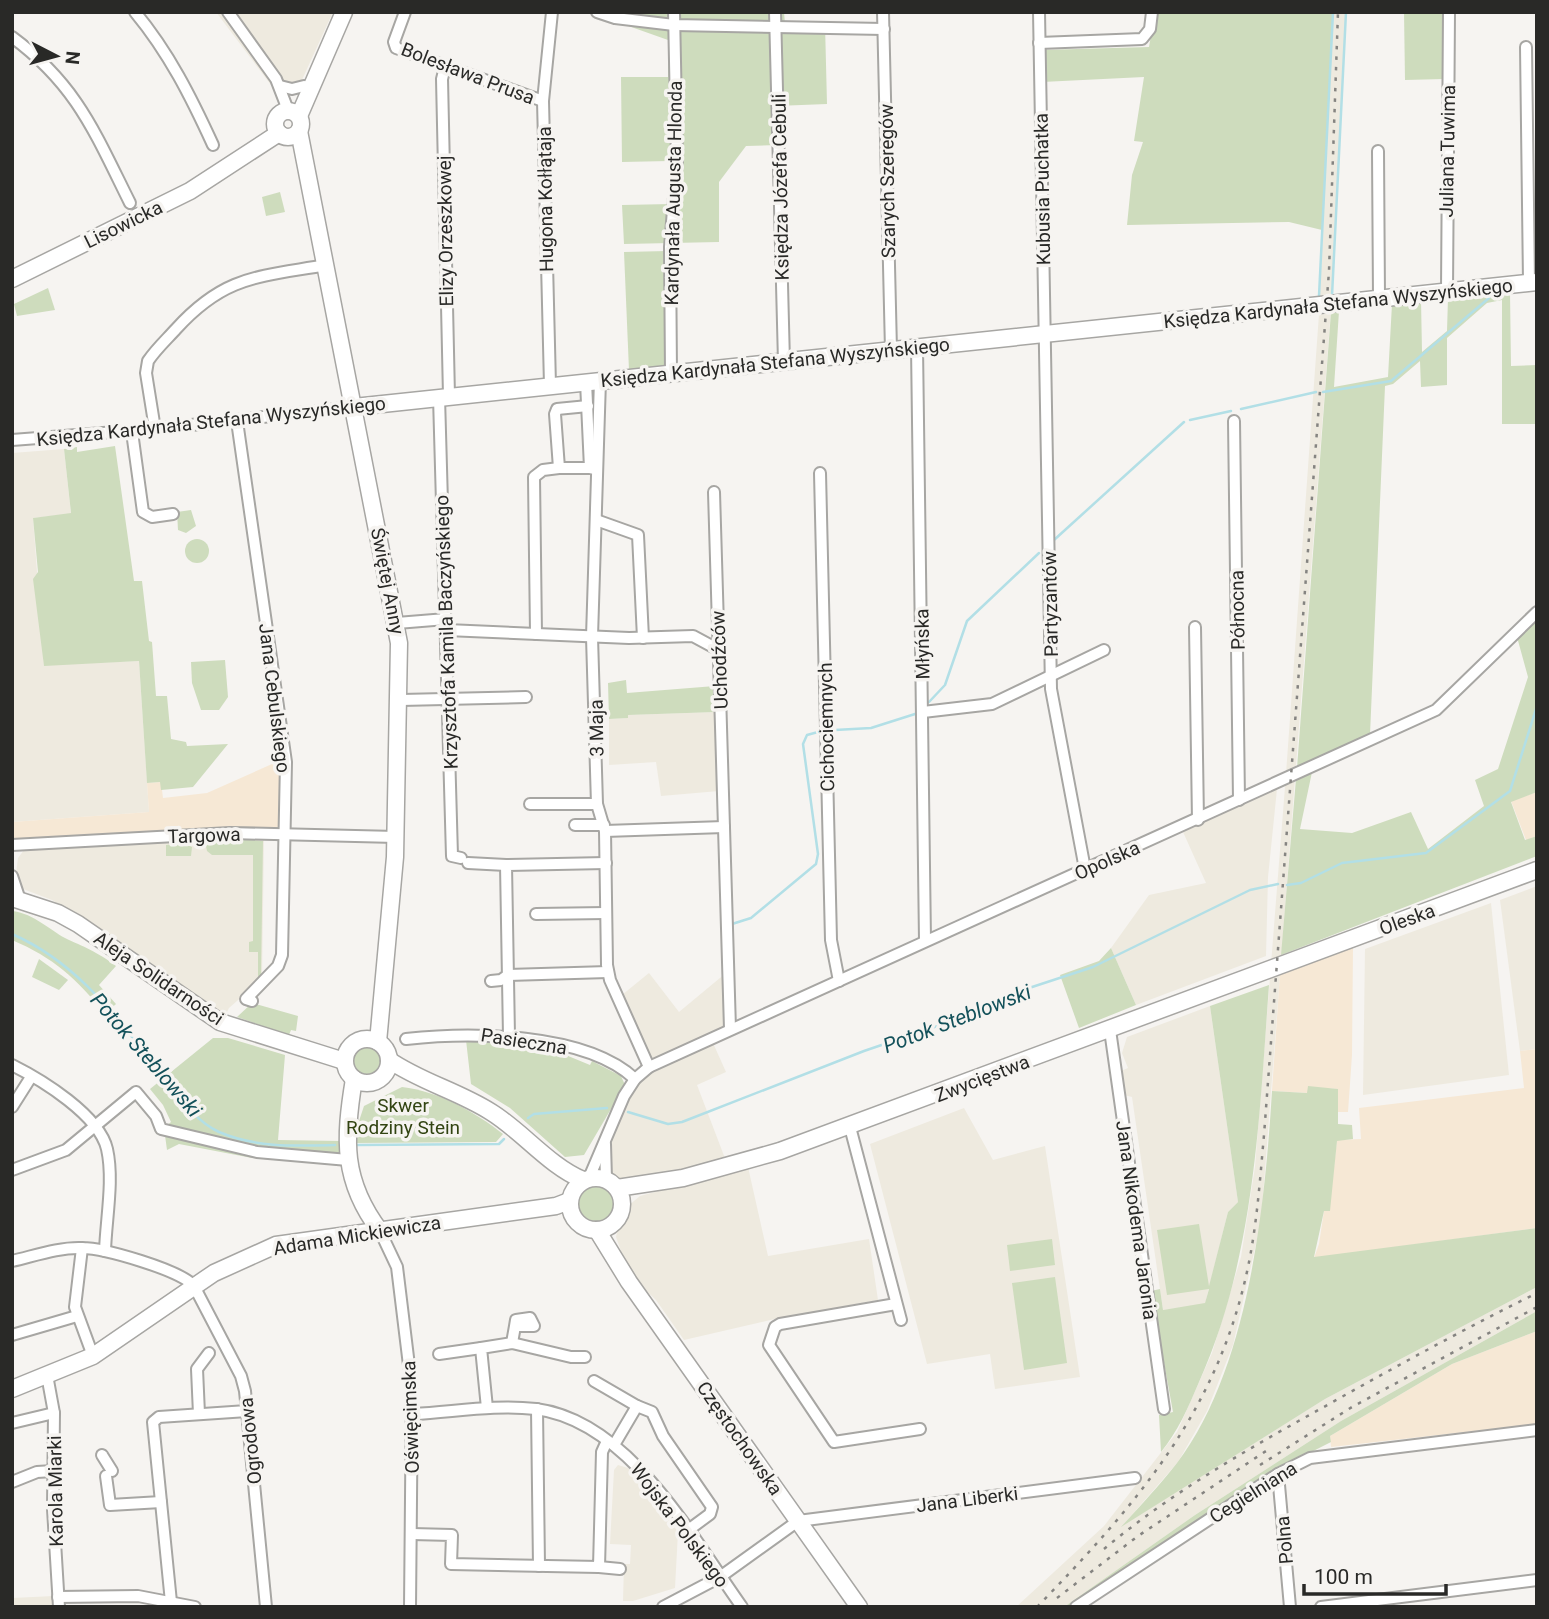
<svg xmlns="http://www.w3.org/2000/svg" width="1549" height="1619" font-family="Roboto,sans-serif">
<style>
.built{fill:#eeeadf}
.industrial{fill:#f6e8d5}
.green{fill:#cedcbd}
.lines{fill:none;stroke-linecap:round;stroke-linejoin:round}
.stream{stroke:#b2dfe6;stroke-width:2.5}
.street-casing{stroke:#a7a6a3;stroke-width:14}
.secondary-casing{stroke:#a7a6a3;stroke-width:19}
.street{stroke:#fff;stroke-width:10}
.secondary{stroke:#fff;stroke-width:16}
.rail{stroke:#858481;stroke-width:2.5;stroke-dasharray:3.5 7;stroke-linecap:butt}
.labels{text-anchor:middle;stroke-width:7;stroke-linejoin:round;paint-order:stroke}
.street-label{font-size:19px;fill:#292927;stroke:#f6f4f1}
.park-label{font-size:19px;fill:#324412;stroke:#f6f4f1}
.water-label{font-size:21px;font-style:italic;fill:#13515a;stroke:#f6f4f1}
</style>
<rect width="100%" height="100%" fill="#f6f4f1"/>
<g class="built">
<path d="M216,12H333L301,82L286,85L280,78L271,85Z"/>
<path d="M1333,12H1346L1332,296L1261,1222L1233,1345L1207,1411L1178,1462L1123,1525L1325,1399L1537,1287V1311L1341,1421L1195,1515L1064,1607H1016L1104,1526L1177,1432L1212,1353L1241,1257L1255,1167L1286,774L1319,314Z"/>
<path d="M64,449L71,514L33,518L44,665L139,661L149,812L12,822V453Z"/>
<path d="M716,712L719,791L661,796L656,762L609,765V719L627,718L628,715Z"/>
<path d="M1277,789L1268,877L1266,956L1136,1005L1111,948L1149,895L1206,883L1183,832Z"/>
<path d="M214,837L264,839L262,979L229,1008L224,1018L78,916L52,900L23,889L16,874L18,858L24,850Z"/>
<path d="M1537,886V1049L1520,1051L1500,900Z"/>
<path d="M1491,903L1509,1075L1363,1095L1365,949Z"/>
<path d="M649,973L679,1012L726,973V1027L653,1060L622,995Z"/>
<path d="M1210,1006L1238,1202L1228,1212L1205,1304L1163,1310L1132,1097L1124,1095L1121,1071L1128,1068L1122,1053L1127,1037Z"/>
<path d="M713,1043L726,1072L697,1085L726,1161L624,1183L614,1179L608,1171L607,1147L630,1092L649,1072Z"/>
<path d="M964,1108L993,1160L1045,1146L1080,1377L995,1389L990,1354L927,1364L870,1144Z"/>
<path d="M748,1167L768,1256L869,1239L878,1300L779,1318L684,1340L656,1300L638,1283L621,1251L616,1237L622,1211L640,1196Z"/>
<path d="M618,1465L628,1468L642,1483L678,1532L675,1588L633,1601H623L624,1564H630L631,1545L610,1544L614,1470Z"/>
<path d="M54,1596V1607H12V1598Z"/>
</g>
<g class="industrial">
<path d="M281,760V827L276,831L212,828L12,841V822L149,812L147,783L161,782L163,798L207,793Z"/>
<path d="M1537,792V836L1526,840L1511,801Z"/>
<path d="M1353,947L1352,1055L1348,1112H1336L1338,1089L1308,1087V1093L1272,1091L1280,973Z"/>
<path d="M1537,1049V1228L1314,1258L1319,1244L1324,1211H1329L1337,1140L1361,1139L1359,1108L1524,1088L1520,1051Z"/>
<path d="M1537,1331V1424L1331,1447L1330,1436L1452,1364Z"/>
</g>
<g class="green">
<path d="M619,12H784L785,24H825L827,104L776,106L777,145L746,146L719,182V242L624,244L622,205L671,204L669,161L622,162L621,77H668V40L620,23Z"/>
<path d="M1155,12H1333L1322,230L1289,222L1127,225L1132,175L1143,142L1134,141L1144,77L1042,82L1041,50L1149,47Z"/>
<path d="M1404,12H1443L1444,79L1405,80Z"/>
<path d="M280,192L285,212L266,216L262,197Z"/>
<path d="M667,251L669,366L629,370L624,252Z"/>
<path d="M48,288L55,310L17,316L14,304Z"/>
<path d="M1510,292L1511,366L1537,365V424H1502V300L1487,303L1447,338V385L1421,387L1420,361L1393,384L1385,386L1370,735L1297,768L1331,312L1339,311L1334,387L1388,377L1392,304L1421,300L1422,352L1447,331L1448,298Z"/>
<path d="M115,446L134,581H142L149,641L152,642L156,696H167L171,739L186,742L187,746L228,744L193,787L161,790L160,782L147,783L139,661L44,666L33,579L38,572L33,518L71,513L64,449L77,447V452Z"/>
<path d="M191,510L196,526L186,533L178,530L177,512Z"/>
<circle cx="197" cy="551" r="12"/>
<path d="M1537,616V792L1511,802L1525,840L1537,836V856L1281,955L1296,779L1312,772L1300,829L1352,833L1411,812L1428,849L1484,806L1475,780L1498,769L1528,677L1517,637Z"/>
<path d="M225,660L228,697L219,710H201L192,683L191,662Z"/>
<path d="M626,680L627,693L715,686L716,712L628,715V718L609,719L608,683Z"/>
<path d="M214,837L263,841L261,976L258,977V952H249V942L253,941V855H212L207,851L205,841Z"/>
<path d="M182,843L192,847L191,856H166V845Z"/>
<path d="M13,911C34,914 50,930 65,938C84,947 96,951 116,966L99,985L116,1004L105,1014C76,978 54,958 12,940Z"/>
<path d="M1111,948L1136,1005L1079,1028L1060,975L1099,961Z"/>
<path d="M39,959L68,980L59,990L32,977Z"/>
<path d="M1269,985C1259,1120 1255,1257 1199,1382C1188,1408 1178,1431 1161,1452L1159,1415L1173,1412L1151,1291L1160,1289L1163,1310L1205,1303L1209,1289L1167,1295L1157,1230L1199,1224L1209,1286L1228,1212L1238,1202L1210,1006Z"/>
<path d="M252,1003L298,1016L296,1031L291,1030L289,1035L237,1017Z"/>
<path d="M213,1038H228L285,1055L278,1140L341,1141V1165L252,1158L179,1144L167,1150L164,1128L171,1122L163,1105L150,1089Z"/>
<path d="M466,1040L556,1051L590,1065L592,1061L621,1076L625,1085L584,1155L565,1157L510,1108L471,1084Z"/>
<circle cx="366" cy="1061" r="15"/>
<path d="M1308,1086L1338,1089V1124L1352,1125L1353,1139L1337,1141L1330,1211H1324L1314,1257L1537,1228V1287L1325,1399L1121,1527C1140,1506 1160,1485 1177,1463C1249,1368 1265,1206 1272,1091L1307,1093Z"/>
<path d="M402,1087C438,1091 475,1112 503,1134L496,1142L356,1143L357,1127L364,1106Z"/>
<circle cx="596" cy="1204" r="20"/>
<path d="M1052,1239L1055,1265L1010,1271L1007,1245Z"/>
<path d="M1055,1277L1067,1363L1024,1370L1012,1283Z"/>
<path d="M1537,1311V1331L1452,1364L1330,1436L1331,1442L1274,1471L1072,1607H1064L1195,1515L1341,1421Z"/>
</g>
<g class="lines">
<g class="stream">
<path d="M1319,296L1333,12"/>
<path d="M1332,296L1346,12"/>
<path d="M1323,392L1391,381L1489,298"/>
<path d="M1241,409L1316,392"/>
<path d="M1190,420L1231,411"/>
<path d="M1054,540L1184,422"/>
<path d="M929,702L945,685L967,621L1039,553"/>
<path d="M835,730L871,728L915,714"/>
<path d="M1287,885L1301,883L1342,863L1426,853L1510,791L1537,706"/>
<path d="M732,924L751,918L816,864L818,854L803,744L807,735L818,732"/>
<path d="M12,934C78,963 116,1017 159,1071C177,1093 193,1120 219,1132C256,1148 296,1146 335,1145"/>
<path d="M628,1112L668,1124L682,1122L864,1051L949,1022L1026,989L1093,967L1250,890L1278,884"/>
<path d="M528,1118L534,1114L607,1108"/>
<path d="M356,1145L499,1144L504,1139"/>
</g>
<g class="street-casing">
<g id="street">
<path d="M135,12C169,53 191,97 213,145"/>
<path d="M228,12L276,79L288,110"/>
<path d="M405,12L394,42L396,48L543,101"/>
<path d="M597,12L615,18L674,25L884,29"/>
<path d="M775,12L784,362"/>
<path d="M883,12L891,350"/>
<path d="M1039,12L1051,689L1085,869"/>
<path d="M12,37C77,85 95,133 130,203"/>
<path d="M1039,43L1142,39L1150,29L1152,12"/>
<path d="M1526,47L1529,282"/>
<path d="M445,67L442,79L449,396"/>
<path d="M280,86L292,89L304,86"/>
<path d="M1378,151L1379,298"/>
<path d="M1447,291L1449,12"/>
<path d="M917,347L925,940"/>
<path d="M671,373L670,247L677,160L674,12"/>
<path d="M600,380L592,637L597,804L605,831L607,965L610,980L649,1067"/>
<path d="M586,382L590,468L595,469"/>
<path d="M550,385L543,101L552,12"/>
<path d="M439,397L452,856L461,858"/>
<path d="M588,406L557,409L555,414L559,468H590"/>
<path d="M237,421L286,762L282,955L278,966L246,999L252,1001"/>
<path d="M1234,421L1239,800"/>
<path d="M155,429L146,373L148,361C156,349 167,339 176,329C225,275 259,277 326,265"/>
<path d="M132,432L143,512L152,517L173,514"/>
<path d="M12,440L155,429L354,407"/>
<path d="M820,473L831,940L839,981"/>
<path d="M714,492L730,1029"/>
<path d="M596,520L638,535L643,638"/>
<path d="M397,623L446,619"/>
<path d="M1195,627L1198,820"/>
<path d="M447,630L629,638L693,636L719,650"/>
<path d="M536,634L534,477L543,470L559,468"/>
<path d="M401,700L526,697"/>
<path d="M923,712L992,704L1104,650"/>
<path d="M530,804H597"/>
<path d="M575,825H604"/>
<path d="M605,831L724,827"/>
<path d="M12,845L230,833L396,837"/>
<path d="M468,863L506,865"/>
<path d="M12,876L20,900"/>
<path d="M536,914L606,913"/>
<path d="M491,981L501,980L508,975L608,972"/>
<path d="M1110,1030L1164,1409"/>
<path d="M509,1036L506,865L606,863"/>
<path d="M406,1039C469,1032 585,1032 635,1079"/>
<path d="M12,1065C42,1080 99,1115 107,1149C114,1180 106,1219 105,1251"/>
<path d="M12,1107L31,1077"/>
<path d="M850,1127L901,1320"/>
<path d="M605,1144L606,1179"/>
<path d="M12,1170L66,1150L136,1092L156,1116L161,1129L257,1152L348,1160"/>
<path d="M589,1178L624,1096L635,1079L649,1067L1436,710L1537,612"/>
<path d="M380,1231L397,1267L412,1390L410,1607"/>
<path d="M82,1248L75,1307L93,1356"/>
<path d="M12,1261C34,1256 59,1247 82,1248C104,1248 180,1270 194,1286L241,1376L245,1391L266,1607"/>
<path d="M896,1304L780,1324L775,1327L769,1345L834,1442L920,1429"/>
<path d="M12,1335L77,1316"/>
<path d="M512,1343L515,1326H534L530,1318L516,1320L515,1326"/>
<path d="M439,1354L481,1348"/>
<path d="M47,1375L54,1413L53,1509L59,1607"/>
<path d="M594,1381L637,1406"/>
<path d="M487,1408L481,1348L512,1343L571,1357H585"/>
<path d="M537,1409L539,1566"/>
<path d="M199,1414L197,1369L209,1353"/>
<path d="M414,1414C454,1412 495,1404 536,1409C629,1421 692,1537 742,1607"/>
<path d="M12,1423L54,1413"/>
<path d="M614,1445L637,1406L652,1412L663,1436L712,1507L710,1514L687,1531"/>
<path d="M102,1455L112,1471"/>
<path d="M1278,1474L1290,1607"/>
<path d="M106,1476L110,1505L161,1502"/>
<path d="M12,1482L37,1472L53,1471"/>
<path d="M412,1534L452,1535L451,1564L599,1567L602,1452L607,1441"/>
<path d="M599,1567L620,1569"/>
<path d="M58,1597L138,1596L195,1607"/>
<path d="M171,1602L153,1422L159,1417L247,1411"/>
<path d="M663,1607L720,1577L798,1521L1135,1478"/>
<path d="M1076,1607L1278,1474L1310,1458L1537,1430"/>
<path d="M1321,1607L1537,1580"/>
</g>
</g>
<g class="secondary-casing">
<g id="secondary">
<circle cx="288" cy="124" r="13"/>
<path d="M299,116L344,12"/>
<path d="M299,131L399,643L395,857L378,1042"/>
<path d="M12,279L190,191L279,133"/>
<path d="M354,407L1537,282"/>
<path d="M12,898L58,913L78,924L220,1022L344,1061"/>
<circle cx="367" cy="1061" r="22"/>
<path d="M389,1060C421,1082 458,1091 491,1112C522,1131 549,1166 583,1180"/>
<path d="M354,1079C344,1139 342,1181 380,1231"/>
<circle cx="596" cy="1204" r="26"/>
<path d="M617,1188L683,1178L780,1151L1537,870"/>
<path d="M597,1230L629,1282L859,1607"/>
<path d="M12,1389L93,1356L214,1273L276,1245L556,1206L569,1201"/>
</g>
</g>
<use href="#street" class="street"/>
<use href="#secondary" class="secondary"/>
<g class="rail">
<path d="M1260,1465L1352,1407L1537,1307"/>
<path d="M1104,1549C1171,1493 1246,1450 1322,1408C1393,1368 1464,1329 1537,1293"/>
<path d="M1057,1598L1138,1536L1266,1451"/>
<path d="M1037,1607C1136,1505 1218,1411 1248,1267C1257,1224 1260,1179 1264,1135L1329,271L1338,12"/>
</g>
</g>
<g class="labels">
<g class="street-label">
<text transform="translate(468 73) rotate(21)" y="7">Bolesława Prusa</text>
<text transform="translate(1447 151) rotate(-89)" y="7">Juliana Tuwima</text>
<text transform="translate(887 181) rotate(-91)" y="7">Szarych Szeregów</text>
<text transform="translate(780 187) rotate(-91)" y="7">Księdza Józefa Cebuli</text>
<text transform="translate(1042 189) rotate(-91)" y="7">Kubusia Puchatka</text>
<text transform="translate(673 193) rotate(-89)" y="7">Kardynała Augusta Hlonda</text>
<text transform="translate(545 199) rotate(-91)" y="7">Hugona Kołłątaja</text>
<text transform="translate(123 224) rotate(-26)" y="7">Lisowicka</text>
<text transform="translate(445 231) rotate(-91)" y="7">Elizy Orzeszkowej</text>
<text transform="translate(1338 303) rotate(-6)" y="7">Księdza Kardynała Stefana Wyszyńskiego</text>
<text transform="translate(775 362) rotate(-6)" y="7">Księdza Kardynała Stefana Wyszyńskiego</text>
<text transform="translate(211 421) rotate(-6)" y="7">Księdza Kardynała Stefana Wyszyńskiego</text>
<text transform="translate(388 581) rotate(79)" y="7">Świętej Anny</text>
<text transform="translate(1050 604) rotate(-91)" y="7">Partyzantów</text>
<text transform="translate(1237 610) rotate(-91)" y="7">Północna</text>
<text transform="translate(446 632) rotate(-92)" y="7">Krzysztofa Kamila Baczyńskiego</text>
<text transform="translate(922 644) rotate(-91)" y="7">Młyńska</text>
<text transform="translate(719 660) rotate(-92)" y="7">Uchodźców</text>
<text transform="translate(275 698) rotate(83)" y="7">Jana Cebulskiego</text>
<text transform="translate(826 727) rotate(-91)" y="7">Cichociemnych</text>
<text transform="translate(596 728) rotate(-91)" y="7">3 Maja</text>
<text transform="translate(204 835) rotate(-2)" y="7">Targowa</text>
<text transform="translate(1107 860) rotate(-24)" y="7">Opolska</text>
<text transform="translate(1407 919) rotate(-20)" y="7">Oleska</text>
<text transform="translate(159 978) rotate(34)" y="7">Aleja Solidarności</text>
<text transform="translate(524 1041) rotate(9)" y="7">Pasieczna</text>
<text transform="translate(982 1078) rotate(-21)" y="7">Zwycięstwa</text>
<text transform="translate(1137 1220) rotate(82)" y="7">Jana Nikodema Jaronia</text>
<text transform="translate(357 1235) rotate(-9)" y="7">Adama Mickiewicza</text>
<text transform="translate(410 1417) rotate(-92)" y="7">Oświęcimska</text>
<text transform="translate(740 1438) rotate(55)" y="7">Częstochowska</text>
<text transform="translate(250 1441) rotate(-96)" y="7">Ogrodowa</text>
<text transform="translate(55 1491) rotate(-91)" y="7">Karola Miarki</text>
<text transform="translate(1253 1492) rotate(-32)" y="7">Cegielniana</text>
<text transform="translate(967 1499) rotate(-7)" y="7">Jana Liberki</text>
<text transform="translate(680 1525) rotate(53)" y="7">Wojska Polskiego</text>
<text transform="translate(1284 1540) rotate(-95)" y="7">Polna</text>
</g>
<g class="park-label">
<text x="403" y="1112">Skwer<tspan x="403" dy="22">Rodziny Stein</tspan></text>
</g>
<g class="water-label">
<text transform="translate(957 1019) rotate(-21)" y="7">Potok Steblowski</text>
<text transform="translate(146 1055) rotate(49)" y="7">Potok Steblowski</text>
</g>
</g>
<rect width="1549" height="1619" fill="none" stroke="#292927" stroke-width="28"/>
<g transform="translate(56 56) rotate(96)" stroke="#f6f4f1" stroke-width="5" paint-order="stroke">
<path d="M0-5L12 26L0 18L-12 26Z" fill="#292927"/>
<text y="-10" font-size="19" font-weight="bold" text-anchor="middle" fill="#292927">N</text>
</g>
<path d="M1304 1584v10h142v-10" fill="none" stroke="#292927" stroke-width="3.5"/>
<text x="1314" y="1584" font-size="21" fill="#292927" stroke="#f6f4f1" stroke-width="5" paint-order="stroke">100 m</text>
</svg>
